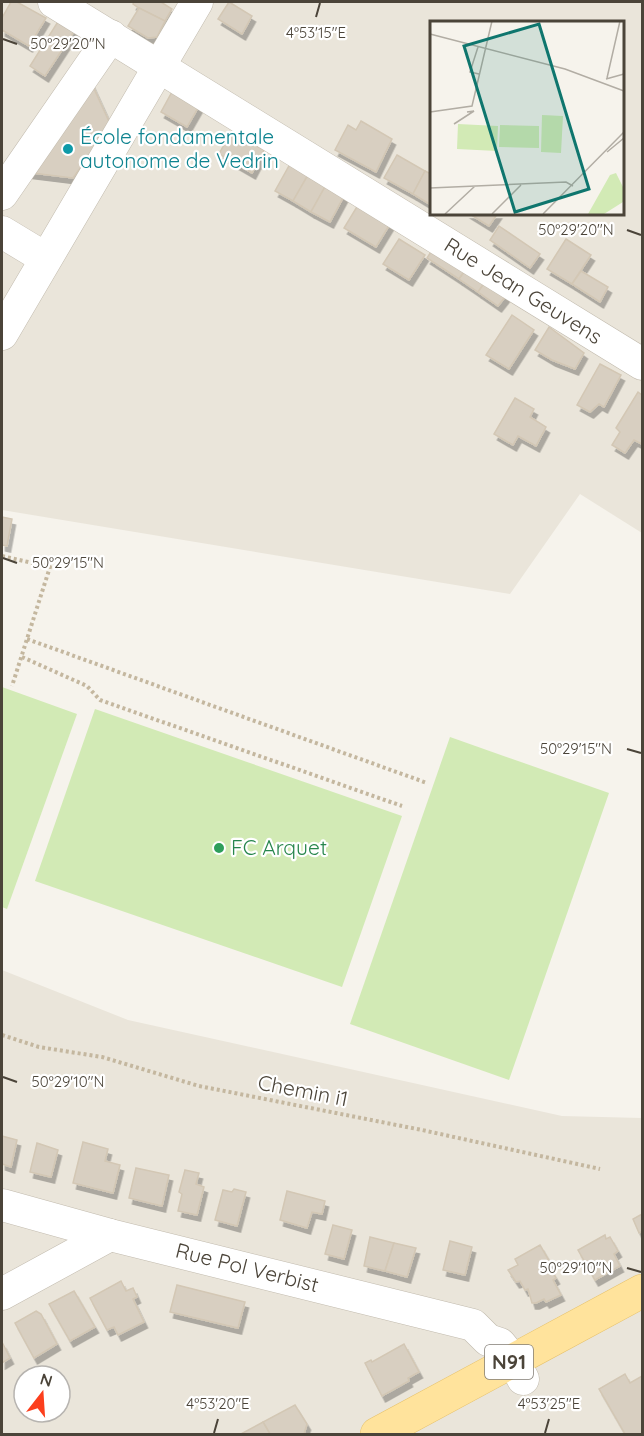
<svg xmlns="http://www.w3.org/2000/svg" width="644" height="1436" font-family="Quicksand,sans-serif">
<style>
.residential{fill:#eae5da;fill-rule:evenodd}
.green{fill:#d2eab5}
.building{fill:#d8cfc1;stroke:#d3c7b4;stroke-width:1.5;filter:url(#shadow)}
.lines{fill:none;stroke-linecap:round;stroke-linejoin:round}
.minor-casing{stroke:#c2bbae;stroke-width:33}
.major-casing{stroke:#e6c16a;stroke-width:34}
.path{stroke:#c4b79f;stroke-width:4;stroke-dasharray:3 3;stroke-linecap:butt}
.minor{stroke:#fff;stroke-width:32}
.major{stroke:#ffe39c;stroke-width:33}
.ticks{fill:none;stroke:#4b4439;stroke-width:2}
.culture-dot{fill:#0f9aa8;stroke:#fff;stroke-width:2}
.leisure-dot{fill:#2e9e5b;stroke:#fff;stroke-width:2}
.labels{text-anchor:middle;stroke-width:4.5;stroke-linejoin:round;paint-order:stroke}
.shield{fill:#fff;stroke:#817c74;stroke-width:1.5}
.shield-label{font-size:20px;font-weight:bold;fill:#4b4439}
.culture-label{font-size:21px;fill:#0d838f;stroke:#fff;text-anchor:start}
.street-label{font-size:21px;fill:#4b4439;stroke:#fff}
.leisure-label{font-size:21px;fill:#27864d;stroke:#fff;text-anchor:start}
.inset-road{fill:none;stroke:#b2ada4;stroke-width:1.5}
.view{fill:#0f766e;fill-opacity:0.15;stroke:#0f766e;stroke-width:3}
.inset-edge{fill:none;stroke:#4b4439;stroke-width:3}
.ticks-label{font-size:15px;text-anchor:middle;fill:#4b4439;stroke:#fff;stroke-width:4.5;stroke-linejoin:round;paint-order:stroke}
</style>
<defs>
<filter id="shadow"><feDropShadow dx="3.5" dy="6" stdDeviation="0" flood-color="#0004"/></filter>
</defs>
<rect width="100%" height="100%" fill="#f6f3ec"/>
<g class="residential">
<path d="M2,2H642V533L580,494L510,594L2,510ZM431,22H622V213H431Z"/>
<path d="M2,970L128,1020L562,1116L642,1118V1434H2ZM24,1376H60V1412H24Z"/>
</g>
<g class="green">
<path d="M2,687L77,714L7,909L2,907Z"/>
<path d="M95,709L402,816L342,987L35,881Z"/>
<path d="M450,737L609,793L509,1080L350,1024Z"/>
</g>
<g class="building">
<path d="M11,2H17L46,18L29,46L2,30V18Z"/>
<path d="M134,2H161L172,9L165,21L139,8L133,4Z"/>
<path d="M229,2L252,16L242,34L218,19Z"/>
<path d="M139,8L165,21L157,37L148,38L128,26Z"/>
<path d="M59,20L75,30L45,76L30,66Z"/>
<path d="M90,80L111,126L73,178L24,172Z"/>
<path d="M173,90L199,106L187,127L161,112Z"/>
<path d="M361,121L392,139L376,172L335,150L348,125L356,130Z"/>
<path d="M231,132L264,150L252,173L219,154Z"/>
<path d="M397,155L425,171L413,194L384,178Z"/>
<path d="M290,164L308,175L293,201L275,191Z"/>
<path d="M425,171L431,174V205L413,194Z"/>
<path d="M308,175L326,185L311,212L293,201Z"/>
<path d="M326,185L344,196L330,222L311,212Z"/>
<path d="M358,205L390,224L376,247L344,228Z"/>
<path d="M468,213H498L489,226Z"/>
<path d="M499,226L540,254L530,268L490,240Z"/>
<path d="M399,239L425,255L409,280L383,264Z"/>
<path d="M566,239L591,255L572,284L547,269Z"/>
<path d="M436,244L469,265L459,279L427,258Z"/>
<path d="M469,265L488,278L478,292L459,279Z"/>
<path d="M581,271L608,287L600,302L572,284Z"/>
<path d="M488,278L509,292L498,306L478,292Z"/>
<path d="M512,315L534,330L509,369L486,355Z"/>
<path d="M549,327L584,353L575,369L552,360L535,350Z"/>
<path d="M600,364L621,375L604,407L599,404L590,412L577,405Z"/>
<path d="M638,392L642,395V444L634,440L625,453L612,445L620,432L616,428Z"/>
<path d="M515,398L534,409L530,417L546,427L536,446L518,436L513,445L494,434Z"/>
<path d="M2,517L12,519L7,546L2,545Z"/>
<path d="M2,1136L17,1140L11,1167L2,1164Z"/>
<path d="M83,1142L108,1149L105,1161L120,1165L113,1193L73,1183Z"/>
<path d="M37,1143L58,1150L51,1177L30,1172Z"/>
<path d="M136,1168L169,1175L162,1206L129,1198Z"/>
<path d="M185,1170L199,1173L196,1184L204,1187L197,1215L178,1211L182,1194L179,1192Z"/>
<path d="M234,1189L246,1192L237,1226L215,1220L223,1190L232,1192Z"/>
<path d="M287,1191L325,1201L322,1214L312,1212L307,1228L280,1220Z"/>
<path d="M642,1214V1231L639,1233L633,1219Z"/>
<path d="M333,1225L352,1230L344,1259L325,1254Z"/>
<path d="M605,1235L606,1239L610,1237L618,1251L614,1254L620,1266L595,1280L578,1250Z"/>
<path d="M370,1237L394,1243L385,1271L364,1266Z"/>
<path d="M450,1241L472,1247L465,1275L443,1270Z"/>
<path d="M394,1243L416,1248L407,1277L385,1271Z"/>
<path d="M540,1245L551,1264L549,1266L556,1278L553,1280L561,1295L546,1302L544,1299L536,1303H532L528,1289L525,1290L520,1281L516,1282L508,1270L518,1265L515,1259Z"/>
<path d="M121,1281L126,1291L133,1288L137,1297L133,1299L144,1322L118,1335L114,1327L107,1330L90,1298Z"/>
<path d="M177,1285L245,1302L238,1328L170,1312Z"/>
<path d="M74,1291L95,1327L70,1341L49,1304Z"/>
<path d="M36,1311L41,1314L57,1344L34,1358L15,1323Z"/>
<path d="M2,1342L10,1358L2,1363Z"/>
<path d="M404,1344L419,1372L408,1378L409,1381L382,1396L365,1363L371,1360L372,1362Z"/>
<path d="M625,1374L630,1383L642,1376V1434H625L599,1389Z"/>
<path d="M295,1405L307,1424L304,1434H270L263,1422Z"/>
<path d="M263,1422L270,1434H241Z"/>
</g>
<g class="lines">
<g class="minor-casing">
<g id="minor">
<path d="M54,2L642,364"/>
<path d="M2,194L111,36"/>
<path d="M2,232L45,258"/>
<path d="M2,334L197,2"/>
<path d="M2,1205L110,1235L473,1325L488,1340L500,1344L513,1360L523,1379"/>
<path d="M2,1294L110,1235"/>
</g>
</g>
<g class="major-casing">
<path id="major" d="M377,1434L642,1291"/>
</g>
<g class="path">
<path d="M2,556L50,567L12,686"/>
<path d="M27,639L427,783"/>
<path d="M22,657L87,686L100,700L402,806"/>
<path d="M2,1035L39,1047L102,1057L199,1086L422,1130L600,1169"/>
</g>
<use href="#minor" class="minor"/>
<use href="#major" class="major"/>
</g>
<path class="ticks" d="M316,17L320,3M3,39L17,44M627,230L641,235M3,558L17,563M627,749L641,753M3,1077L17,1082M627,1268L641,1272M214,1433L218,1419M545,1433L549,1419"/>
<circle class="culture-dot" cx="68" cy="149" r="6"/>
<circle class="leisure-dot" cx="219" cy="848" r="6"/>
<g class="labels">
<rect class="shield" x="485" y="1345" width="48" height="34" rx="4.5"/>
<g class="shield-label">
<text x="509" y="1369">N91</text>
</g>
<g class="culture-label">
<text x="80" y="144">École fondamentale<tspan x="80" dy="24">autonome de Vedrin</tspan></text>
</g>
<g class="street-label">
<text transform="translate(523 291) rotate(32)" y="7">Rue Jean Geuvens</text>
<text transform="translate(303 1091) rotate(11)" y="7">Chemin i1</text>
<text transform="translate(247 1268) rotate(14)" y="7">Rue Pol Verbist</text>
</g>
<g class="leisure-label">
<text x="231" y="855">FC Arquet</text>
</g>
</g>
<g transform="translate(430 21)">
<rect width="194" height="194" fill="#f6f3ec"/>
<path d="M112,94L133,95L131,132L111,131ZM28,103L68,105L67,130L27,128ZM70,104L109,105V127L69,126ZM186,152L193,166V181L174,193H158L180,154Z" fill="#d2eab5"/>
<path class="inset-road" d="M0,13L135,48L194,70M48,26L40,51L49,53M177,57L190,0M176,58L194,53M0,91L42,85L62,0M24,103L44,90L37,91M177,131L194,117M0,167L136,161L143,165M15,193L45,165M62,193L91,164M113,193L194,111"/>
<path class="view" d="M109,3L159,168L85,191L34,25Z"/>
<rect width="194" height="194" class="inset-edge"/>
</g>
<g class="ticks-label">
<text x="316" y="38">4°53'15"E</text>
<text x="68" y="49">50°29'20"N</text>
<text x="576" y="235">50°29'20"N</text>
<text x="68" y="568">50°29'15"N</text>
<text x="576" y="754">50°29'15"N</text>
<text x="68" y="1087">50°29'10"N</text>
<text x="576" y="1273">50°29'10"N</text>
<text x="218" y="1409">4°53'20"E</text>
<text x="549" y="1409">4°53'25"E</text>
</g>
<rect width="644" height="1436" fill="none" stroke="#4b4439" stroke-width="6"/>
<g transform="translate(42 1394) rotate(17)"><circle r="28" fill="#ffffff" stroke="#b7b4b0" stroke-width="1.5"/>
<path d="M0-4.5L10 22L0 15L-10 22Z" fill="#fc3f1d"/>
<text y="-9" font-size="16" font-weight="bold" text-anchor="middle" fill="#4b4439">N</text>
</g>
</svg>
